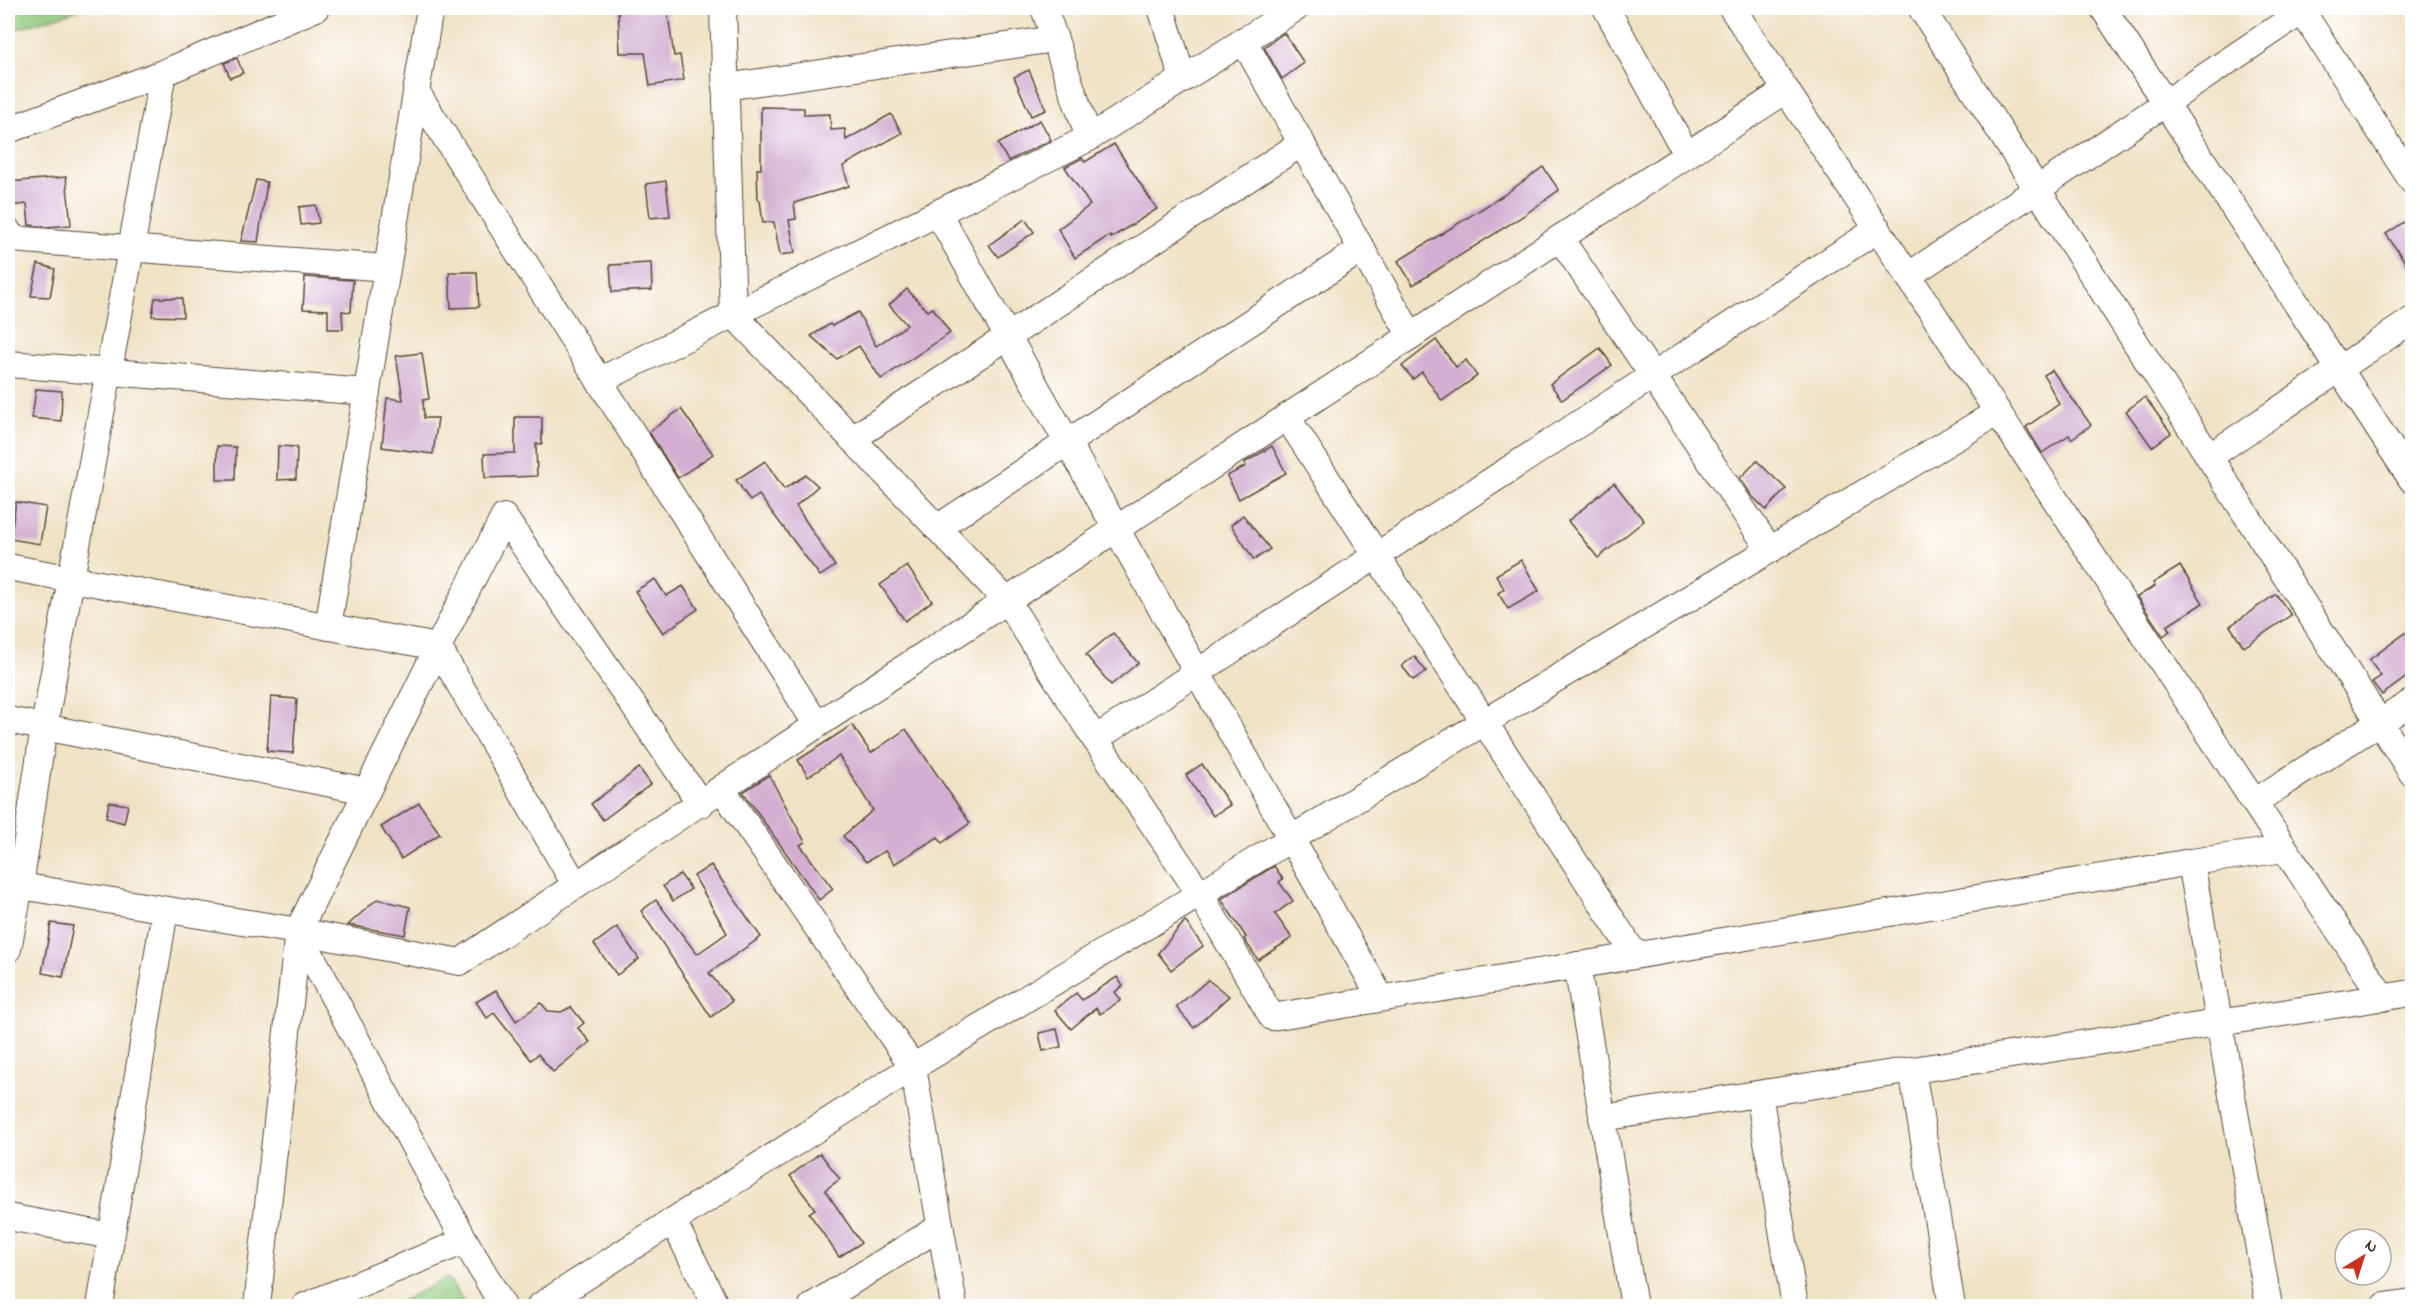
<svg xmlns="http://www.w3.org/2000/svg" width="2420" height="1314" font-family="'Indie Flower',sans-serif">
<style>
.green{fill:#90c87b;stroke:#66794c;stroke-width:1.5}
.building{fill:#d3aed2}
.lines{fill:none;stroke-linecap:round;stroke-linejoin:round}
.minor-casing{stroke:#564637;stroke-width:28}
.minor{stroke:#fff;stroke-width:26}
</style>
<rect width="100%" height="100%" fill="#fff"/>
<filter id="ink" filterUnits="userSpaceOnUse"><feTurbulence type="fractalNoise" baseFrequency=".0167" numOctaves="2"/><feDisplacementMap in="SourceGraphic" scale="12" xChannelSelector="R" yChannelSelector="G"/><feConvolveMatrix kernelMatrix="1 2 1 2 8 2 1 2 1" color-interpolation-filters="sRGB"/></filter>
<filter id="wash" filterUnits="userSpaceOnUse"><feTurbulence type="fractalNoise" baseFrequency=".008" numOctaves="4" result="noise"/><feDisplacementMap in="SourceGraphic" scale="24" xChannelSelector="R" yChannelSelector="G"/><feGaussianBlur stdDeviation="1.35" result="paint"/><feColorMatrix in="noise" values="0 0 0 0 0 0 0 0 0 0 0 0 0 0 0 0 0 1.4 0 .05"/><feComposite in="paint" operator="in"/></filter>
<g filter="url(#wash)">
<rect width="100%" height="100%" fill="#f0e2c5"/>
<g class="green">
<path d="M8,8H86L12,30L8,33Z"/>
<path d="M448,1278L466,1306H391Z"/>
</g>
<g id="blocks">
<g class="building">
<path d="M618,8H667L674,56L680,55L684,80L650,86L645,53H620Z"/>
<path d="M1284,33L1304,63L1282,79L1264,47Z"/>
<path d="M237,58L243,73L230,78L224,63Z"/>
<path d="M1029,70L1046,110L1031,116L1014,77Z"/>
<path d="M761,107L804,108V115L830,114L831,130L845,129L846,140L891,114L902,133L843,166L849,186L794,203L796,219L789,220L795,253L780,255L774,222L763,223L760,200H758L757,169H761Z"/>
<path d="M1040,120L1051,140L1008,161L998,144Z"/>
<path d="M1114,144L1157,209L1111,238L1110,235L1075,258L1058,229L1090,205L1065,167L1082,158L1085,162Z"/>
<path d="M1543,167L1559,190L1523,216L1413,285L1398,261L1504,195Z"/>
<path d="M66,177L71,225L47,227L29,225L27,204L8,206V182Z"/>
<path d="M256,180L267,182L258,242L241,241Z"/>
<path d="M666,181L670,216L650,218L646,184Z"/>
<path d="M316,205L319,223L301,225L299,207Z"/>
<path d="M1025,219L1034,232L998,257L989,245Z"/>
<path d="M2404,222L2412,235V272L2386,234Z"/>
<path d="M651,263L652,290L612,292L610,265Z"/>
<path d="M38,264L55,269L50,297L31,296Z"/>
<path d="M449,272H477L479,307L451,308Z"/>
<path d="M305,277L353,280L351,312L342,311L343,329H328V310L303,309Z"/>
<path d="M907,289L927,311L933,308L950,333L881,379L859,346L837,359L811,336L830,324L832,326L858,312L876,346L907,325L889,305Z"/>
<path d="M155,298H182L183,317L152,316Z"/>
<path d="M1436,340L1456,367L1466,360L1477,376L1442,401L1422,372L1413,379L1402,366Z"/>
<path d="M1600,348L1612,365L1562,400L1550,384Z"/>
<path d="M422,353L429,399L423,400L424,418H438L433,454L382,447L387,398L403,400L396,356Z"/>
<path d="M2052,370L2091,425L2071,439L2069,435L2042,453L2026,427L2059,404L2044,375Z"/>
<path d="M36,389L62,391L61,421L32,418Z"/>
<path d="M2145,397L2171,433L2152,447L2126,411Z"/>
<path d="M681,409L713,454L678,478L649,432Z"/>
<path d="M515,417H542V444H536L537,476L485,478L484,454L515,453Z"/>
<path d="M217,446L236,447L235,480H217Z"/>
<path d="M278,446L297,447L296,479L277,480Z"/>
<path d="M1272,446L1286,473L1239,499L1227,476L1246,466L1244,463Z"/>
<path d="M765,461L784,489L806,475L818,486L796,506L835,566L820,576L759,495L750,501L736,480Z"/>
<path d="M1757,461L1786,489L1766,510L1752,496L1740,478Z"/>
<path d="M1614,483L1644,521L1598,558L1568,521Z"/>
<path d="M16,502L46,507L40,544L10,539Z"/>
<path d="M1243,515L1270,549L1254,560L1231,525Z"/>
<path d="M1521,560L1539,591L1508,609L1498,593L1504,589L1496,575Z"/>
<path d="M907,566L932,601L905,621L880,585Z"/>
<path d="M2180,566L2203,603L2167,626L2170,631L2163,636L2137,597L2155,586L2153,583Z"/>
<path d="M655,579L666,596L683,586L698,609L663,633L635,591Z"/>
<path d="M2276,594L2291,615L2244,647L2230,626Z"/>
<path d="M2412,628V673L2382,695L2372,682L2381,676L2369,660Z"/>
<path d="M1113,633L1138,663L1111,685L1086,655Z"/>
<path d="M1414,656L1426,671L1413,680L1402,666Z"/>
<path d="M271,697L297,699L293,753L267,751Z"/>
<path d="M852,725L871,753L906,729L970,823L942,843L938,837L894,864L885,851L866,862L843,836L873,810L839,756L808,777L798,760Z"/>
<path d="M1202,764L1230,805L1213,816L1186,775Z"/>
<path d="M639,768L651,784L603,820L591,804Z"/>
<path d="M769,775L805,842L800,845L833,889L819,900L743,792Z"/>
<path d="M109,802L128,805L124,823L106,818Z"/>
<path d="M419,803L440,834L401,859L381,827Z"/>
<path d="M711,865L761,937L709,973L732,1001L711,1017L641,911L656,900L697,954L727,933L694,876Z"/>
<path d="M1274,866L1283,879L1279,882L1293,901L1275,914L1292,938L1258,960L1244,939L1246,937L1221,899Z"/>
<path d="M680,874L691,889L673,901L663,886Z"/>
<path d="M377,899L410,907L405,935L348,925Z"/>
<path d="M1185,921L1203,946L1171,970L1158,953Z"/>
<path d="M51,923L73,926L63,977L42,973Z"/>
<path d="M617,927L639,959L617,975L594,944Z"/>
<path d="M1117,977L1123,986L1115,992L1121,1000L1100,1014L1096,1008L1071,1029L1055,1010L1076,993L1082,1000Z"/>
<path d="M1208,980L1229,996L1194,1028L1176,1007Z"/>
<path d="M496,990L516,1021L541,1003L548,1011L561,1012L571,1007L584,1023L578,1028L590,1042L553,1072L538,1054L531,1060L494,1013L487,1018L476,1002Z"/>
<path d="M1057,1029L1061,1047L1043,1051L1039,1033Z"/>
<path d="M820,1153L840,1179L825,1190L861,1243L839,1257L809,1213L815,1209L790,1176Z"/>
</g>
</g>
</g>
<g filter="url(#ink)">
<use href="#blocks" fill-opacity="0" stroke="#564637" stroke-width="1.5"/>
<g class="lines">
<g class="minor-casing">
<g id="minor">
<path d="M723,8L733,314L1007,601L1095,739L1200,894L1272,1017L2191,862L2285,849"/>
<path d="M1044,8L1089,138"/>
<path d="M1161,8L1183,79"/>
<path d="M1606,8L1687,155"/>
<path d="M1732,8L2383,998"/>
<path d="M1921,8L2412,773"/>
<path d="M2103,8L2412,480"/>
<path d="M2300,8L2412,181"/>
<path d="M1243,40L1411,336"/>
<path d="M725,87L1055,39"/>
<path d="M416,91L817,725"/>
<path d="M8,130L163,73L316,8"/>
<path d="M938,213L1381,998"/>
<path d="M8,231L11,239L387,268"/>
<path d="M1560,238L1770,550"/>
<path d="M1908,276L2307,8"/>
<path d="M8,364L367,392"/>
<path d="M599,381L1089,138L1296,8"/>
<path d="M1287,417L1635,955"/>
<path d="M852,439L1302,143"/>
<path d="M2209,457L2412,320"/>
<path d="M937,528L1362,249"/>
<path d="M8,567L438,647L576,886"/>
<path d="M328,627L430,8"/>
<path d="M8,720L367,791"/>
<path d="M1095,739L1878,229"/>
<path d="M722,789L913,1067L954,1306"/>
<path d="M2254,802L2412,702"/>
<path d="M2191,862L2269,1306"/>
<path d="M8,884L298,931L460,962L817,725L1786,90"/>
<path d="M298,931L465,1241L503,1306"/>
<path d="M8,949L20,886L44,727L163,73"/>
<path d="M1577,965L1634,1306"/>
<path d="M1912,1070L1952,1306"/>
<path d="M1759,1094L1795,1306"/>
<path d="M1602,1118L2412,993"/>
<path d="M8,1217L111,1236"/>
<path d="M673,1221L716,1306"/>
<path d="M100,1306L165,910"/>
<path d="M257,1306L298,931L438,647L504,517L701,804"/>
<path d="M305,1306L465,1241"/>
<path d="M540,1306L913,1067L1998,412"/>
<path d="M812,1306L940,1227"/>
<path d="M2385,1306L2412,1302"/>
</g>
</g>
<use href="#minor" class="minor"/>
</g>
</g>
<rect width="2420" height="1314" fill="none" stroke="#fff" stroke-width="30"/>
<g transform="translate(2363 1257) rotate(38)"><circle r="28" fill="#ffffff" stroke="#b1aaa5" stroke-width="1.5"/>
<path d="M0-4.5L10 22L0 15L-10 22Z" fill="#c8321e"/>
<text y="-9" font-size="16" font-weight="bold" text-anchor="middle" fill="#3b2a1e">N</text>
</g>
</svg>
